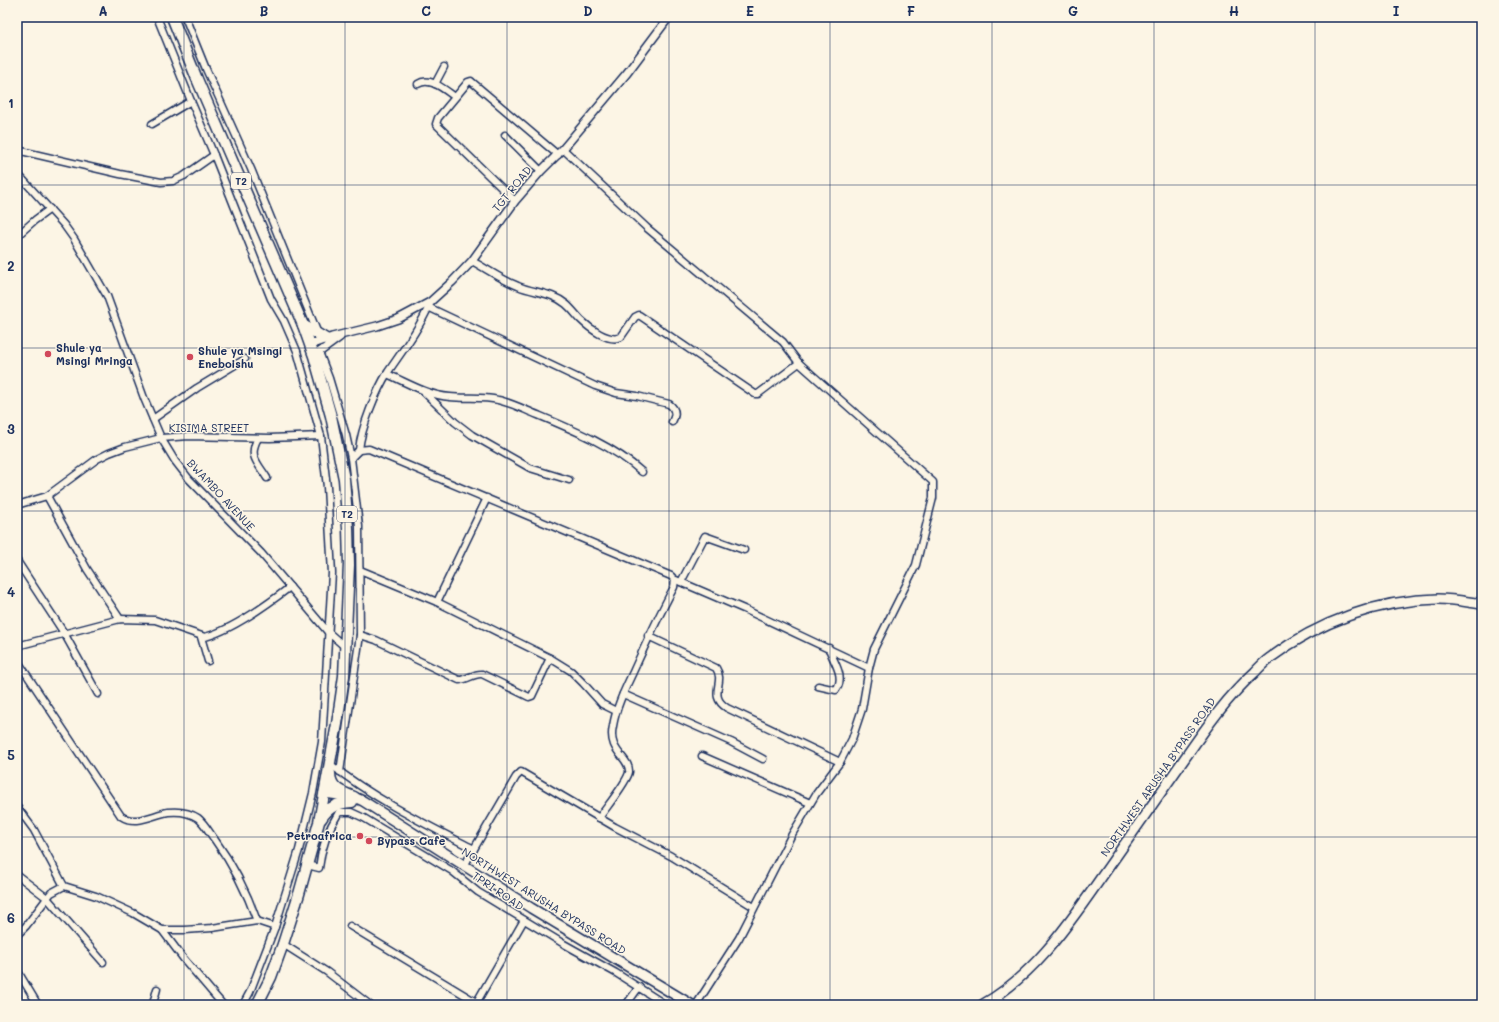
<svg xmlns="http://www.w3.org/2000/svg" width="1499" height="1022" font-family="Mali,sans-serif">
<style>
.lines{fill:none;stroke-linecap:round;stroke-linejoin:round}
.minor-casing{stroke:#1b2f5e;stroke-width:9}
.tertiary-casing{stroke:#1b2f5e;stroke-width:10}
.primary-casing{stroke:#1b2f5e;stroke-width:12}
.trunk-casing{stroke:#1b2f5e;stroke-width:13}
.minor{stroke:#fcf5e5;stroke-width:6}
.tertiary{stroke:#fcf5e5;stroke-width:7}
.primary{stroke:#fcf5e5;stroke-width:9}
.trunk{stroke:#fcf5e5;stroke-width:10}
.grid{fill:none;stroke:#1b2f5e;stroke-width:1;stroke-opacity:0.55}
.poi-dot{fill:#d1495b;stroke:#fcf5e5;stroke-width:1.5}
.labels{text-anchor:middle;stroke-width:3;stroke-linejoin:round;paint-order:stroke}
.shield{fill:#fcf5e5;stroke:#5e6a86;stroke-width:1}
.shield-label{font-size:10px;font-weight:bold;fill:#1b2f5e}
.street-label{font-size:11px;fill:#1b2f5e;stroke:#fcf5e5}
.poi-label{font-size:11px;font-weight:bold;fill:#1b2f5e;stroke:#fcf5e5;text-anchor:start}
.neatline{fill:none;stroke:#1b2f5e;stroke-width:1.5}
.grid-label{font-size:13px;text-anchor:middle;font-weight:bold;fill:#1b2f5e}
</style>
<rect width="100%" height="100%" fill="#fcf5e5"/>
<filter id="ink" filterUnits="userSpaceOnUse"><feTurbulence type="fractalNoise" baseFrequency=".025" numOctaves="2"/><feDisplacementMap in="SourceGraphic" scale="8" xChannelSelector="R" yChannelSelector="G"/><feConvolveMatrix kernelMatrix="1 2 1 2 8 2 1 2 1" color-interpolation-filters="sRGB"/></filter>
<g filter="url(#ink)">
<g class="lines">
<g class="minor-casing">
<g id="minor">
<path d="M157,17L191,101L214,155L271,299L284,321L297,351L321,436L327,487L332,573L322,742L313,793L299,850L275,927L250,992L243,1005"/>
<path d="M185,17L206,69L251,169L318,334"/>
<path d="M418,84C430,76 445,90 455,97"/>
<path d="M435,84L444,67"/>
<path d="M152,124L191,101"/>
<path d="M505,135L541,171"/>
<path d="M563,149L647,228L783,342L799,363L933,482V498L916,565L874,649L869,668L862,709L852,739L840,762L816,794L791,836L739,938L696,1005"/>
<path d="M17,150L120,174L161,182L173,181L184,176L214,155"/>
<path d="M17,173L64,225L74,239L107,296L144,398L161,438L175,461L189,479L261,553L328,632L345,647"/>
<path d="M515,201L436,124L438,118L468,82L471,81L472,82L558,155"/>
<path d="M17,236L35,220L50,209"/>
<path d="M472,261C487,269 502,280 518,286C534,293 552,292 566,304C572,309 576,315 581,320C589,328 609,343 621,337L635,317L639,315L755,394H758L799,363"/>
<path d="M428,307L595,386L616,393L637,396L669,404C676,409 676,415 672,422"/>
<path d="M319,352L329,378L346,435L351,458L359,526L360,635L340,772"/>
<path d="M387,374C408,383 427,395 450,397C465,399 482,396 498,400C512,403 525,410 538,415C574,430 613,446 642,472"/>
<path d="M425,393L455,422L472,435L530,468L569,480"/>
<path d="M153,419L197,388L245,359"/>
<path d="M258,438C248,456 257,462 267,478"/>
<path d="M359,450C361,428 376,391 388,372C403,350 419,329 430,304"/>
<path d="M351,458L359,450L369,449L671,576L675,580L674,587C659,615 646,643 633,672C625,689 616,707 613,726C607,752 630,757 629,772C628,781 605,809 599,818"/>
<path d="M47,496L87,569L120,619"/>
<path d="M17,505L47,496L97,459L109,453L125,447L161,438L189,436L270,438L321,436"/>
<path d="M17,561L64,633L98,694"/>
<path d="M360,570L437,602L550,658L571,671L583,683L602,704L616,711"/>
<path d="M676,580L746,610L869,668"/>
<path d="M681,582L705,536L744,550"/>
<path d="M437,602L487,498"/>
<path d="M360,635L376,640L459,680C467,680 474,673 482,674L529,697L532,696L550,658"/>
<path d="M648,636L716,668C726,683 707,695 727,708L840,762"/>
<path d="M201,637L208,661"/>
<path d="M17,646L120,619L155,620L205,637C231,630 268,604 290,587"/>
<path d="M17,660L121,816C136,826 152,815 168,812C178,811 189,812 198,818C205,824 209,832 215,840C234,866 246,890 257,921"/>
<path d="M818,686L836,690C846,676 833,662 829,648"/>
<path d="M623,694L731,742L763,759"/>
<path d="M702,756L810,803"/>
<path d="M330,764C374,799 425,824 474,849"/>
<path d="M17,807L34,830L64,886"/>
<path d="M307,865L319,868C321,849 329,828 339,812H351L364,818L452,871L478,892L564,944L616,973L666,1005"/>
<path d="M464,866L516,777L521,772L615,827L671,856L754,907"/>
<path d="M17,875L47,898L103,962"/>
<path d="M350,926L481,1005"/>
<path d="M162,930L183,958L223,1005"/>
<path d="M17,935L26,926L51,893L64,886L96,896L133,913L162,930H185L212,928L257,921L275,927"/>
<path d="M283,944L327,972L370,1005"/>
<path d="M17,970L38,1005"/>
<path d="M997,996L1004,1005"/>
<path d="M155,1005L154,1000L157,989"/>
<path d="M475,1005L524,920"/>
<path d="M626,1005L639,987"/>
</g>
</g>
<g class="tertiary-casing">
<g id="tertiary">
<path d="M310,345L332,337L377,326L398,319L430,302L452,282L472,261L515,201L541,171L563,149L627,73L669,17"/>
<path d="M314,356L340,337"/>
</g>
</g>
<g class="primary-casing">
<g id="primary">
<path d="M324,793L354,797L363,801L531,908L692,1005"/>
<path d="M982,1005C1031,977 1064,931 1096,885C1124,845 1152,805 1180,765C1203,732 1225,699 1255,672C1260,667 1264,662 1270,658C1318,622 1378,600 1438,599C1453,599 1467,602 1482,604"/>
</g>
</g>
<g class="trunk-casing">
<g id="trunk">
<path d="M172,17L197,79L303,325L314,356L331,416L344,479L348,528L349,565L344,676L337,724L319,822L299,894L283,944L271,977L257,1005"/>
<path d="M303,325L326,339"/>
<path d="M330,773C330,788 341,792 354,797"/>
<path d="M321,819C329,806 338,803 352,802"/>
</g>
</g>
<use href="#minor" class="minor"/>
<use href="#tertiary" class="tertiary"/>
<use href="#primary" class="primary"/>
<use href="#trunk" class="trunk"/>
</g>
</g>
<path class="grid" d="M184,17V1005M345,17V1005M507,17V1005M669,17V1005M830,17V1005M992,17V1005M1154,17V1005M1315,17V1005M17,185H1482M17,348H1482M17,511H1482M17,674H1482M17,837H1482"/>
<g class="poi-dot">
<circle cx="48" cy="354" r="4"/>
<circle cx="190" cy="357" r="4"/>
<circle cx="360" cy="836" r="4"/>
<circle cx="369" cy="841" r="4"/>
</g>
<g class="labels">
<g class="shield">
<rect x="231" y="173" width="20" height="16" rx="3"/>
<rect x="337" y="506" width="20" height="16" rx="3"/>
</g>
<g class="shield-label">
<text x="241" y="185">T2</text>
<text x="347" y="518">T2</text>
</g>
<g class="street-label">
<text transform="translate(512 189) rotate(-51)" y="4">TGT ROAD</text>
<text x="209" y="432">KISIMA STREET</text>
<text transform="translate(221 495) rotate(47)" y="4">BWAMBO AVENUE</text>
<text transform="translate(1158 777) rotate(-55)" y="4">NORTHWEST ARUSHA BYPASS ROAD</text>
<text transform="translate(498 891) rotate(34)" y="4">TPRI ROAD</text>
<text transform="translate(544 901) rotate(32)" y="4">NORTHWEST ARUSHA BYPASS ROAD</text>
</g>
<g class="poi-label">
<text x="56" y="352">Shule ya<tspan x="56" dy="13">Msingi Mringa</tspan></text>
<text x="198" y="355">Shule ya Msingi<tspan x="198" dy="13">Eneboishu</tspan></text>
<text x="352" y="840" text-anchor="end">Petroafrica</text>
<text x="377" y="845">Bypass Cafe</text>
</g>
</g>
<rect width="1499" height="1022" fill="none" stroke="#fcf5e5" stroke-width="44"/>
<rect x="22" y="22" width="1455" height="978" class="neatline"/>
<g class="grid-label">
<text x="103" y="16">A</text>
<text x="264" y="16">B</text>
<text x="426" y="16">C</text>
<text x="588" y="16">D</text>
<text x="750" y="16">E</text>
<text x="911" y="16">F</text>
<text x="1073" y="16">G</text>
<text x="1234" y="16">H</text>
<text x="1396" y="16">I</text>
<text x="11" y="108">1</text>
<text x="11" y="271">2</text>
<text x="11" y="434">3</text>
<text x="11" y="597">4</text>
<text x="11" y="760">5</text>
<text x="11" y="923">6</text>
</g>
</svg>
